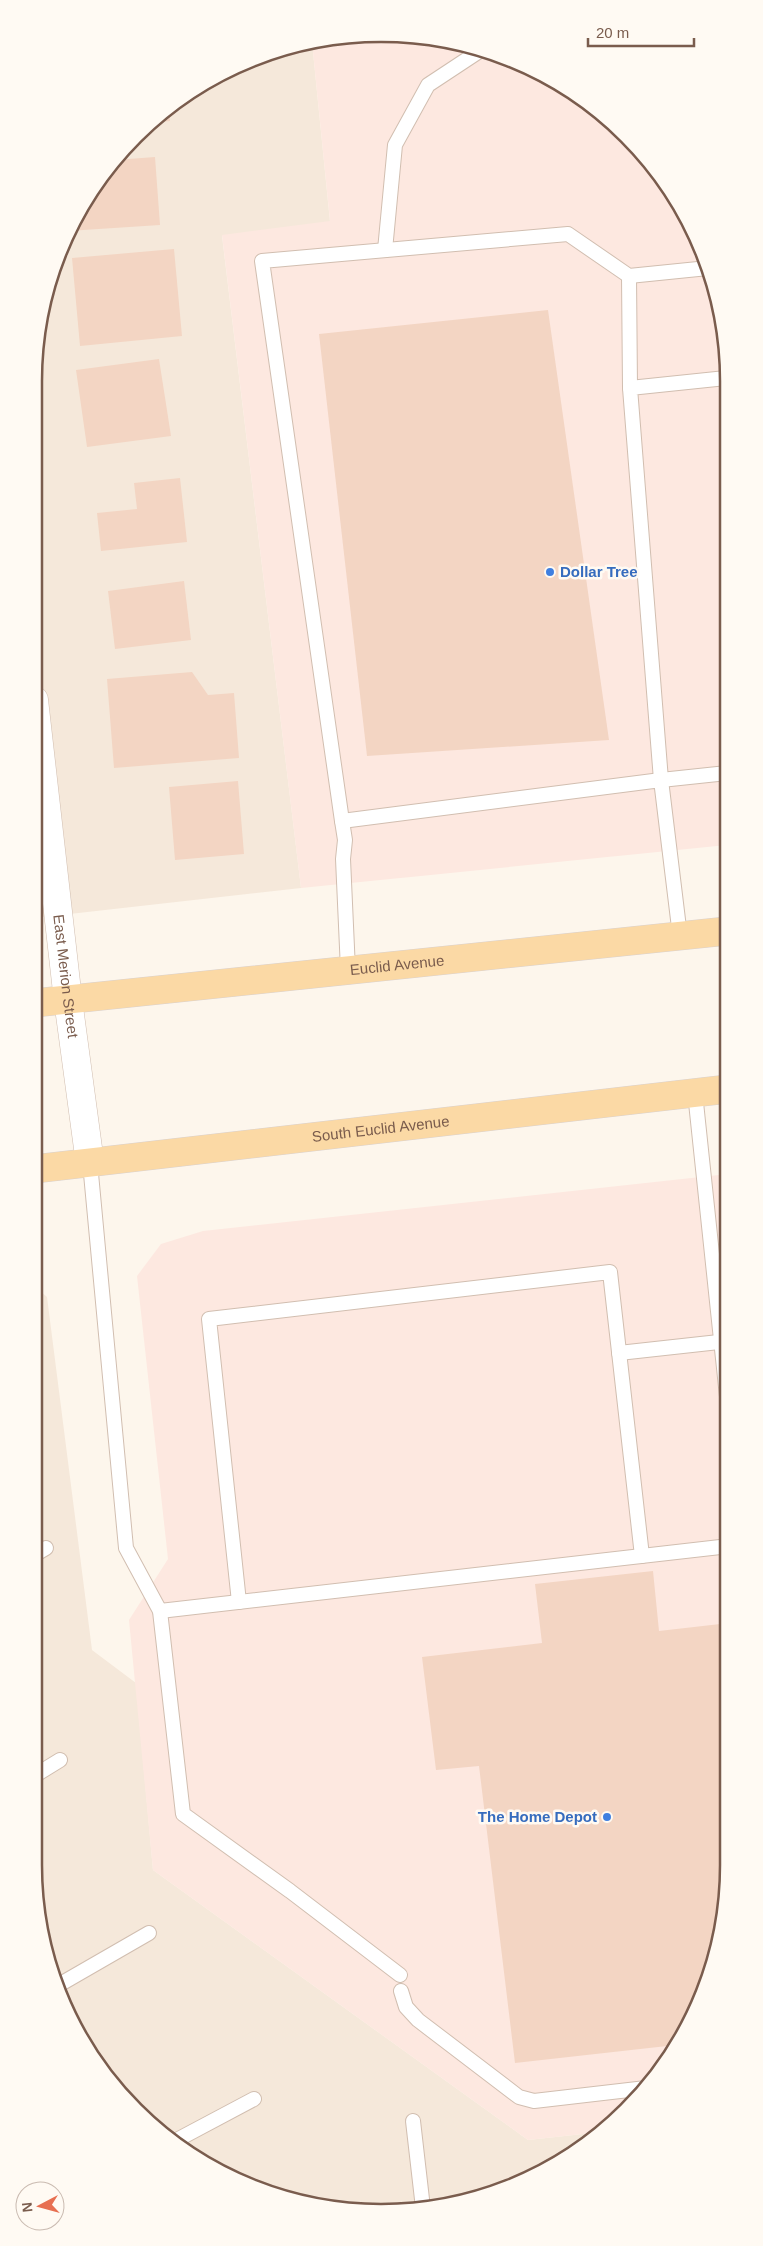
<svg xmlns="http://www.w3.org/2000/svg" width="763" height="2246" font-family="Arial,sans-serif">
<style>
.residential{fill:#f5e8da}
.commercial{fill:#fde8e0}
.building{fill:#f3d5c3}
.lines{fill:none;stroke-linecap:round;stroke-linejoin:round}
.service-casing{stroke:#d1beb0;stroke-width:16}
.minor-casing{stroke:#d1beb0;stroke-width:29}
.primary-casing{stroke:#dad1cd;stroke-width:29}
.service{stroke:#fff;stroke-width:14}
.minor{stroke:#fff;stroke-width:28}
.primary{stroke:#fbd9a5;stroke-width:28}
.shop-dot{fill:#3f7fe0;stroke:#fffaf3;stroke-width:2}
.labels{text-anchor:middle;stroke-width:5;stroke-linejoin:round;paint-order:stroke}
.shop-label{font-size:15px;font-weight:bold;fill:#366cbe;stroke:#fffaf3;text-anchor:start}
.street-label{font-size:15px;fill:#7a5c4d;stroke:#fffaf3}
.rim{fill:none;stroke:#7a5c4d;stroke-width:2.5}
</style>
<rect width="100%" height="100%" fill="#fdf6ec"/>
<g class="residential">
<path d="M312,42L330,222L222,236L301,888L34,918V382L46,292L69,228L105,170L152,120L207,80L269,52Z"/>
<path d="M34,1286L47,1297L92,1650L136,1683L153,1870L528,2140L601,2132L575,2153L471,2200L405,2211L336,2209L227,2176L170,2140L120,2094L60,1997L40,1932L34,1864Z"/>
</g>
<g class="commercial">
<path d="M404,34L471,46L574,92L643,152L703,248L726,336L727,845L301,888L222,235L330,221L312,42L336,37Z"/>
<path d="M728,1174L729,1864L717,1954L670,2058L628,2110L601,2132L528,2140L153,1870L129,1620L168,1559L137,1276L161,1244L203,1231Z"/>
</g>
<g class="building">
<path d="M169,108L170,121L150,123L152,120Z"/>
<path d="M155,157L160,225L68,231L105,170L115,160Z"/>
<path d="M174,249L182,336L80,346L72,258Z"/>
<path d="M548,310L609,740L367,756L319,334Z"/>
<path d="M159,359L171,436L87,447L76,370Z"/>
<path d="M180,478L187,542L101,551L97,513L137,509L134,483Z"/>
<path d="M184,581L191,640L115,649L108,591Z"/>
<path d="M192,672L208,695L234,693L239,758L114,768L107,679Z"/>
<path d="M238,781L244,854L175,860L169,787Z"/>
<path d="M653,1571L659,1631L729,1623V1864L717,1954L676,2045L515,2063L479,1766L436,1770L422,1657L542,1643L535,1584Z"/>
</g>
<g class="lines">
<g class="service-casing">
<g id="service">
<path d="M385,250L395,145L428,85L481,50"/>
<path d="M629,276L630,388"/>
<path d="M726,378L630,388L661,780L727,773"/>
<path d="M342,821L345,840L343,859L348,970"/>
<path d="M680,936L661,780L342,821L262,261L568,234L629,276L708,268"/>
<path d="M695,1093L728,1406"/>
<path d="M90,1163L126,1548L160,1611L183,1814L290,1891L400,1975"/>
<path d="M619,1353L728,1341"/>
<path d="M34,1555L46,1548"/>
<path d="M239,1602L209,1319L610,1272L642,1556"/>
<path d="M160,1611L729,1546"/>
<path d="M34,1776L60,1760"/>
<path d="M57,1986L149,1933"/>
<path d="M401,1991L406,2007L418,2020L519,2097L534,2101L646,2088"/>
<path d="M413,2121L423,2208"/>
<path d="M173,2142L254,2099"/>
</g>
</g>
<g class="minor-casing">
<g id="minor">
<path id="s1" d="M34,700L68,1000L90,1163"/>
</g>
</g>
<g class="primary-casing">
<g id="primary">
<path id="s2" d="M34,1003L727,931"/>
<path id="s3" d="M34,1169L728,1089"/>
</g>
</g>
<use href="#service" class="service"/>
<use href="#minor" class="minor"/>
<use href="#primary" class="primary"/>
</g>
<g class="shop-dot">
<circle cx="550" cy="572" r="5"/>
<circle cx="607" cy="1817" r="5"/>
</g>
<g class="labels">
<g class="shop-label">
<text x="560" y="577">Dollar Tree</text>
<text x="597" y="1822" text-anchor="end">The Home Depot</text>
</g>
<g class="street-label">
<text dy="5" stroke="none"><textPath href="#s2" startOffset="365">Euclid Avenue</textPath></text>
<text dy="5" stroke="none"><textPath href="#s1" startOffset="278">East Merion Street</textPath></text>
<text dy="5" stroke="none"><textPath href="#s3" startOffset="349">South Euclid Avenue</textPath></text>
</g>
</g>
<path d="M0 0H763V2246H0ZM381 42H381A339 339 0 0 1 720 381V1865A339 339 0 0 1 381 2204H381A339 339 0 0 1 42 1865V381A339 339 0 0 1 381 42Z" fill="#fffaf3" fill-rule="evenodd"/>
<path class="rim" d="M381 42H381A339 339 0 0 1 720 381V1865A339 339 0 0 1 381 2204H381A339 339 0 0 1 42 1865V381A339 339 0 0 1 381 42Z"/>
<g transform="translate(40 2206) rotate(264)"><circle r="24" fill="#fffaf3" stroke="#cabbb1"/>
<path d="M0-4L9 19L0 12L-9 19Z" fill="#e76f51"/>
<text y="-8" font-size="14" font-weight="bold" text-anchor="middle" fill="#7a5c4d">N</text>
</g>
<path d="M588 38v8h106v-8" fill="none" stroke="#7a5c4d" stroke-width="2.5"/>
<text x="596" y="38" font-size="15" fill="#7a5c4d" stroke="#fffaf3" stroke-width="4" paint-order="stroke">20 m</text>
</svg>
